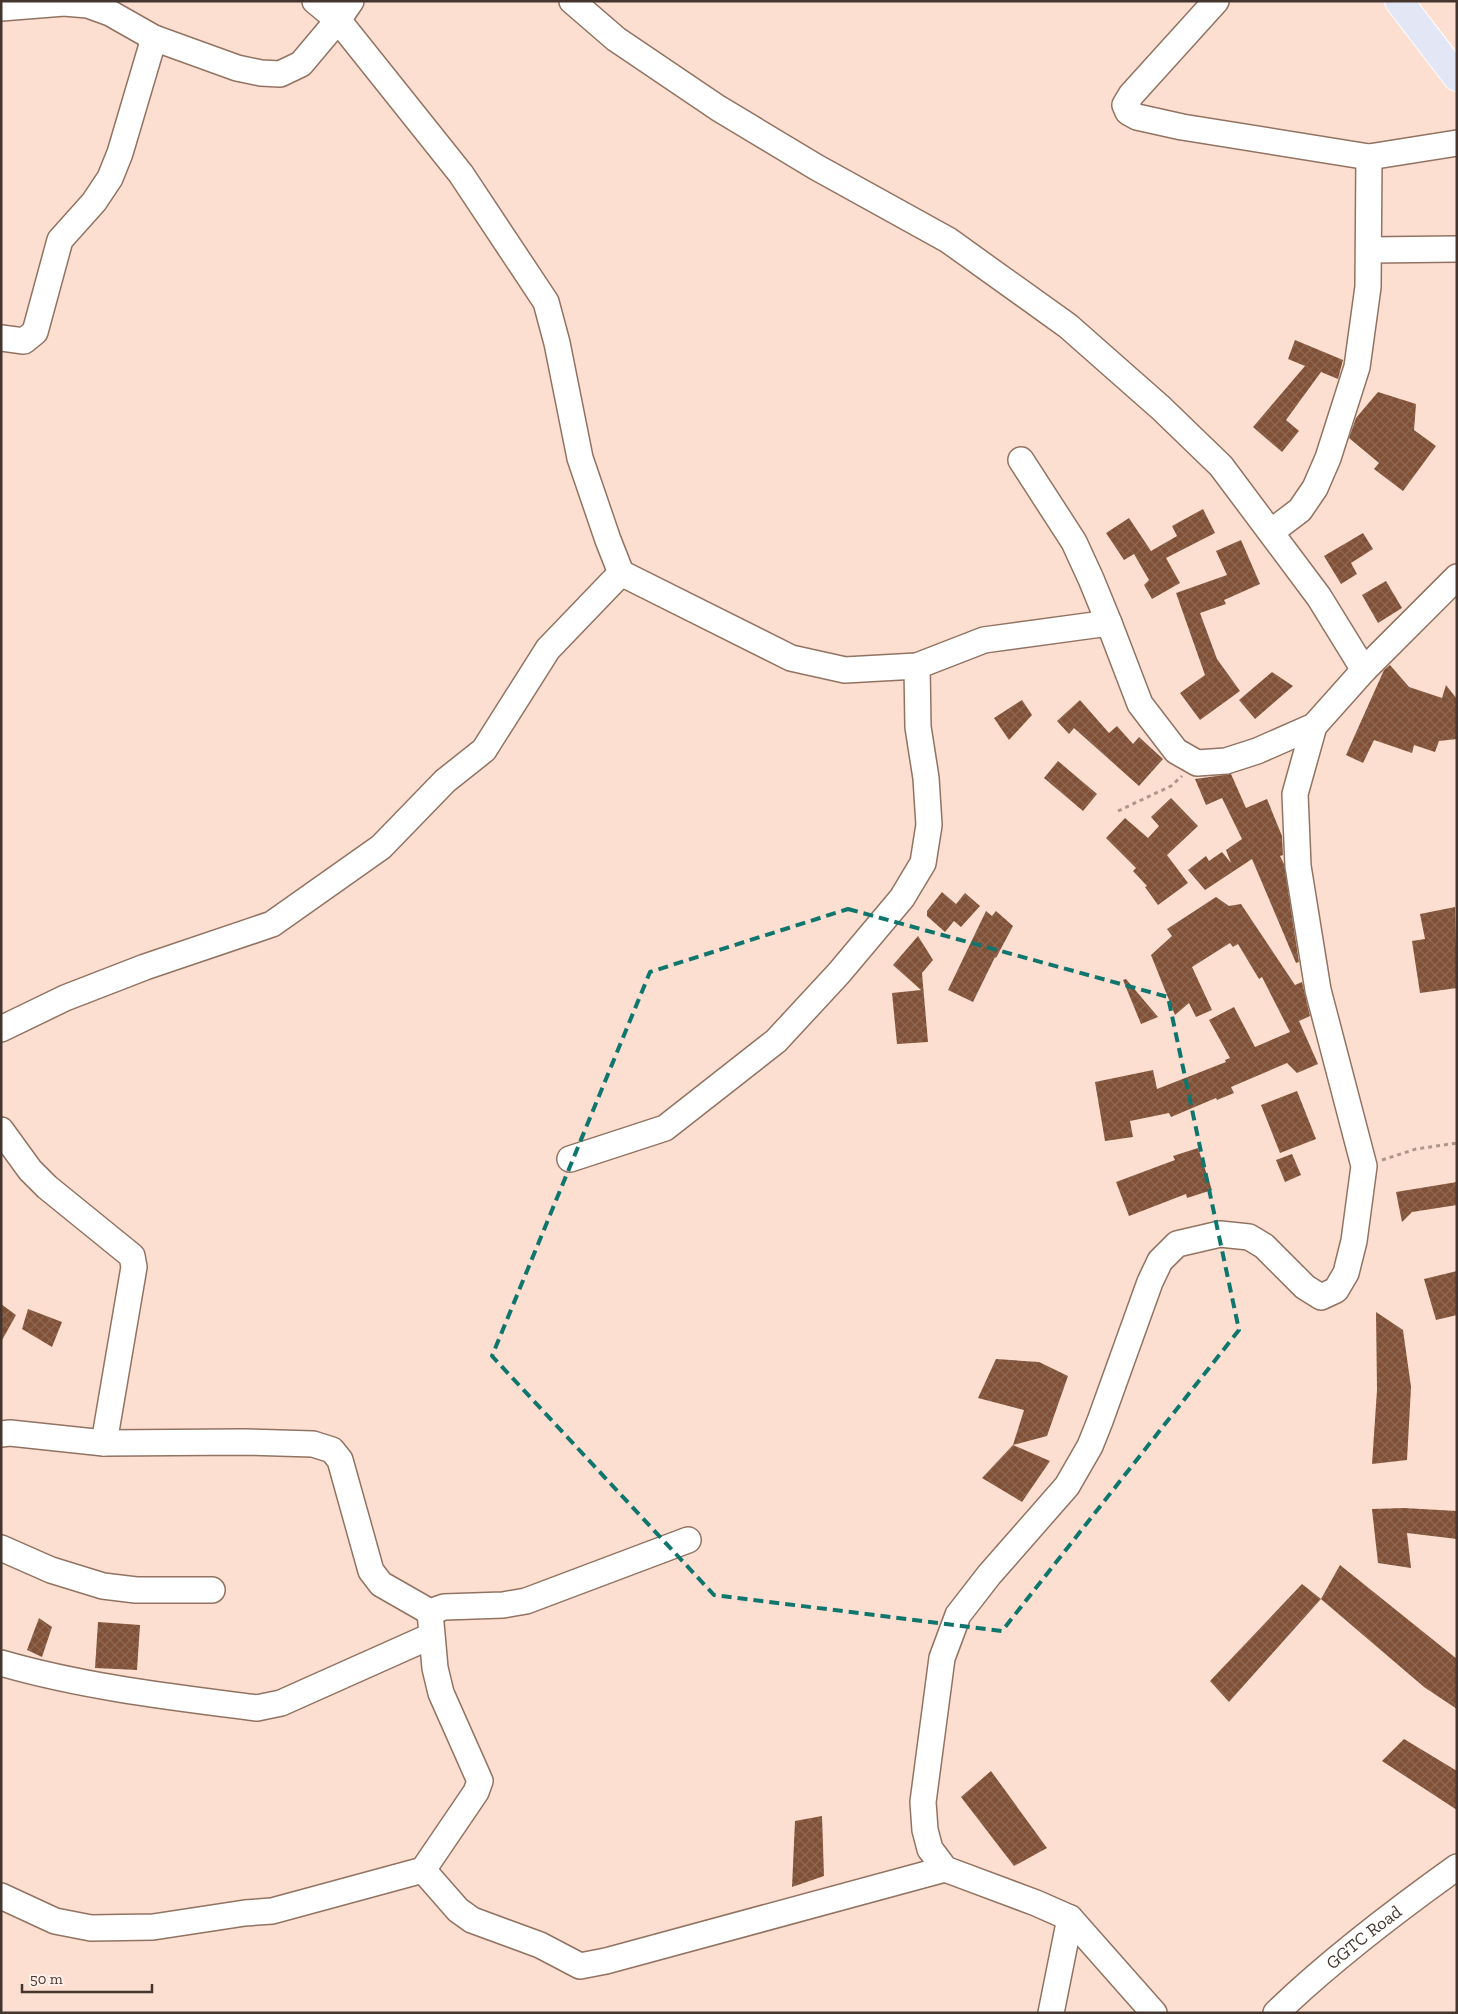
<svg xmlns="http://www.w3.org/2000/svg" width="1458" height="2014" font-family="'Zilla Slab',serif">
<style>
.building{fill:url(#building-cross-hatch)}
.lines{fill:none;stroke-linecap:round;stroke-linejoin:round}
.minor-casing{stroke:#927362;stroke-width:28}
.major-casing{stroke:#fff;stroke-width:30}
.path{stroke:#ad978b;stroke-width:3;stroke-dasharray:4 4;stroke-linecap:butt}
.minor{stroke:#fff;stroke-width:25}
.major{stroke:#e3e6f5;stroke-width:28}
.marked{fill:none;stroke:#0f766e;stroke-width:4;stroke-dasharray:10 6;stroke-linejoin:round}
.labels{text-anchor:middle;stroke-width:5;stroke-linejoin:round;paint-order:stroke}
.street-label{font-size:18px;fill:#44362f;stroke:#fef0e8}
</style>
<defs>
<pattern id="building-cross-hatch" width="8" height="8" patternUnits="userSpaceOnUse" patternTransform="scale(1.25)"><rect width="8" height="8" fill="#805137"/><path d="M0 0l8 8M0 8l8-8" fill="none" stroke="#8e6853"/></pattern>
</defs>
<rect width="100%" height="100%" fill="#fcdfd0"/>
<g class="building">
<path d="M1295,340L1343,360L1338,379L1321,372L1286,420L1299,431L1282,452L1253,427L1305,366L1288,359Z"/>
<path d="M1378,392L1416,404L1414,430L1436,446L1403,491L1374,469L1379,463L1349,438L1356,418Z"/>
<path d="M1203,509L1215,533L1166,558L1180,583L1152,599L1144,585L1149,580L1134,554L1124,560L1106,533L1129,518L1151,551L1177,536L1172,526Z"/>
<path d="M1363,533L1373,549L1351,563L1357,574L1341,584L1324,556Z"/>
<path d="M1241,540L1260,584L1224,600L1226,604L1200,613L1217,659L1240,691L1200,720L1180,693L1205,675L1176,593L1227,575L1216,551Z"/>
<path d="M1386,581L1402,608L1378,623L1362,595Z"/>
<path d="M1390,665L1409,687L1442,698L1446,685L1457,699V739L1439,741L1435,752L1414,745L1412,753L1374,740L1363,763L1346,755L1384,670Z"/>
<path d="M1272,672L1293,686L1255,719L1239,700Z"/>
<path d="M1022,700L1032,715L1009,740L994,718Z"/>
<path d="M1080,700L1109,733L1117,726L1133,744L1139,737L1163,759L1139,786L1074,728L1069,734L1057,721Z"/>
<path d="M1058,761L1097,794L1083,811L1044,778Z"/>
<path d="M1231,774L1246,808L1267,799L1282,836L1283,855L1280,856L1284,864L1299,962L1296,963L1252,859L1205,890L1188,870L1206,856L1209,861L1222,852L1231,863L1226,850L1242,839L1222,798L1206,805L1195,779Z"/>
<path d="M1171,798L1198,826L1167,855L1188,883L1158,905L1145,887L1147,886L1133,871L1136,868L1106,838L1125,818L1148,838L1159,826L1151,817Z"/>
<path d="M942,892L956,904L965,893L980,906L961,927L954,921L945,932L927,916V911Z"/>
<path d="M1216,897L1229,906L1241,904L1295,985L1302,982L1310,1016L1299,1021L1318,1064L1297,1073L1287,1063L1231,1087L1234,1093L1217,1100L1216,1098L1171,1117L1169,1113L1130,1121L1133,1137L1105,1141L1095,1082L1153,1070L1157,1089L1226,1062L1225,1060L1230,1058L1209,1020L1234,1007L1255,1047L1290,1032L1262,977L1259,979L1238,944L1233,947L1230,943L1192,967L1212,1010L1196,1017L1189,1003L1175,1015L1151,955L1172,936L1167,929Z"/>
<path d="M1455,907L1457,988L1420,993L1412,941L1425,939L1420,914Z"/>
<path d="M986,911L992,916L996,911L1013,926L996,958L995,957L973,1002L948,990Z"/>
<path d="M918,936L933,960L922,973L928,1042L897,1044L892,993L921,990L893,965Z"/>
<path d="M1126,979L1158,1017L1141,1024L1123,980Z"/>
<path d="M1297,1091L1316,1139L1280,1153L1261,1105Z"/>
<path d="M1198,1148L1212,1190L1187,1198L1186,1194L1129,1216L1116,1182L1175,1160L1173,1156Z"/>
<path d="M1292,1154L1301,1175L1285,1182L1276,1160Z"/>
<path d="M1457,1182V1205L1412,1212L1402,1222L1396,1192Z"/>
<path d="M1457,1271V1315L1436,1320L1424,1279Z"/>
<path d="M1,1304L16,1315L1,1342Z"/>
<path d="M28,1309L62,1322L52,1347L22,1329Z"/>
<path d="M1376,1312L1403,1330L1411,1387L1407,1460L1372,1464L1377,1390Z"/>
<path d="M996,1359L1039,1362L1068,1376L1047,1436L1013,1445L1024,1410L978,1398Z"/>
<path d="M1013,1445L1050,1461L1022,1502L982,1478Z"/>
<path d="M1404,1508L1457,1511V1539L1407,1533L1411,1568L1378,1563L1372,1509Z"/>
<path d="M1340,1565L1457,1659V1709L1424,1687L1321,1599Z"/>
<path d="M1302,1584L1321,1599L1229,1702L1210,1681Z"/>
<path d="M39,1618L52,1627L42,1657L27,1650Z"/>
<path d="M98,1622L140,1625L137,1670L95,1668Z"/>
<path d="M1404,1739L1457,1771V1810L1382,1761Z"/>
<path d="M991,1771L1047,1848L1014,1866L961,1797Z"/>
<path d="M822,1816L824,1876L792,1887L795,1821Z"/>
</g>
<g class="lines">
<g class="minor-casing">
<g id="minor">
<path d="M315,1L338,20L461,174L546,302L557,343L580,458L608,540L621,573L791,658L845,670L917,666L984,640L1109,623L1140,704L1176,751L1197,763L1226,761L1257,751L1314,726"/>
<path d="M572,1L616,39L718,108L816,167L948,240L1068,326L1161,408L1221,466L1319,597L1364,670"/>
<path d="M1216,1L1131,95L1125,105L1128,112L1137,117L1182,127L1369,157L1457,143"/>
<path d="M1,8L64,3L88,5L110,13L154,38L237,68L261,73L280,74L301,64L338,20L351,1"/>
<path d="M1369,250L1457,249"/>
<path d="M1,338L24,341L35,332L60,240L94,202L110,178L120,153L154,38"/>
<path d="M1021,460L1074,542L1091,579L1109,623"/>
<path d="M1271,532L1300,510L1315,488L1328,458L1357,367L1368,287L1369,157"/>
<path d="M1,1029L65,998L145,967L272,924L381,847L445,781L484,750L548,649L621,573"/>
<path d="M1,1130L30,1170L47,1187L132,1256L134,1267L104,1443"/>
<path d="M570,1159L665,1128L776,1041L839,973L902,898L923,863L929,825L926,778L918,727L917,666"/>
<path d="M1,1434L10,1433L104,1443L244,1442L313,1444L332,1450L340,1460L371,1571L381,1584L430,1612L444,1607L503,1605L526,1601L688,1540"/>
<path d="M1,1548L51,1570L103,1586L136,1590H212"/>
<path d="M1,1663C84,1687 171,1697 257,1708L281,1703L431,1636"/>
<path d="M423,1870L458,1910L472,1920L540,1945L580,1966L606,1961L945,1869"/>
<path d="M1,1896L55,1921L91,1928L153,1927L245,1913L272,1911L423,1870L476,1792L480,1781L441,1693L435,1668L430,1612"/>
<path d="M1051,2013L1070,1918"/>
<path d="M1154,2013L1070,1918L1036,1903L945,1869L930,1849L925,1830L923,1802L942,1658L958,1615L989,1575L1067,1486L1090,1446L1100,1421L1150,1282L1160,1261L1177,1244L1220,1234L1249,1237L1264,1246L1305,1287L1321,1297L1336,1290L1346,1273L1354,1241L1364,1166L1318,990L1298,866L1295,794L1314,726L1364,670L1457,577"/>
<path id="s1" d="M1276,2013C1332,1959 1394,1912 1457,1867"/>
</g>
</g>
<g class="major-casing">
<path id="major" d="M1399,1L1457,77"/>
</g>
<g class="path">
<path d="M1118,811L1171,786L1182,776"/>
<path d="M1382,1160L1416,1149L1457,1143"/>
</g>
<use href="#minor" class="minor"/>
<use href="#major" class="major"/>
</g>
<path class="marked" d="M848,909L1168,997L1239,1330L1002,1631L714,1595L492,1356L650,972Z"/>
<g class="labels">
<g class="street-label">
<text dy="6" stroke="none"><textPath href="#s1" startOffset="116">GGTC Road</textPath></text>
</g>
</g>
<rect width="1458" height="2014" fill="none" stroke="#44362f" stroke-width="5"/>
<path d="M22 1984v8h130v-8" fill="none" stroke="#44362f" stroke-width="2.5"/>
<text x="30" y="1984" font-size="15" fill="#44362f" stroke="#fef0e8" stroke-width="4" paint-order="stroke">50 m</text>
</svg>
